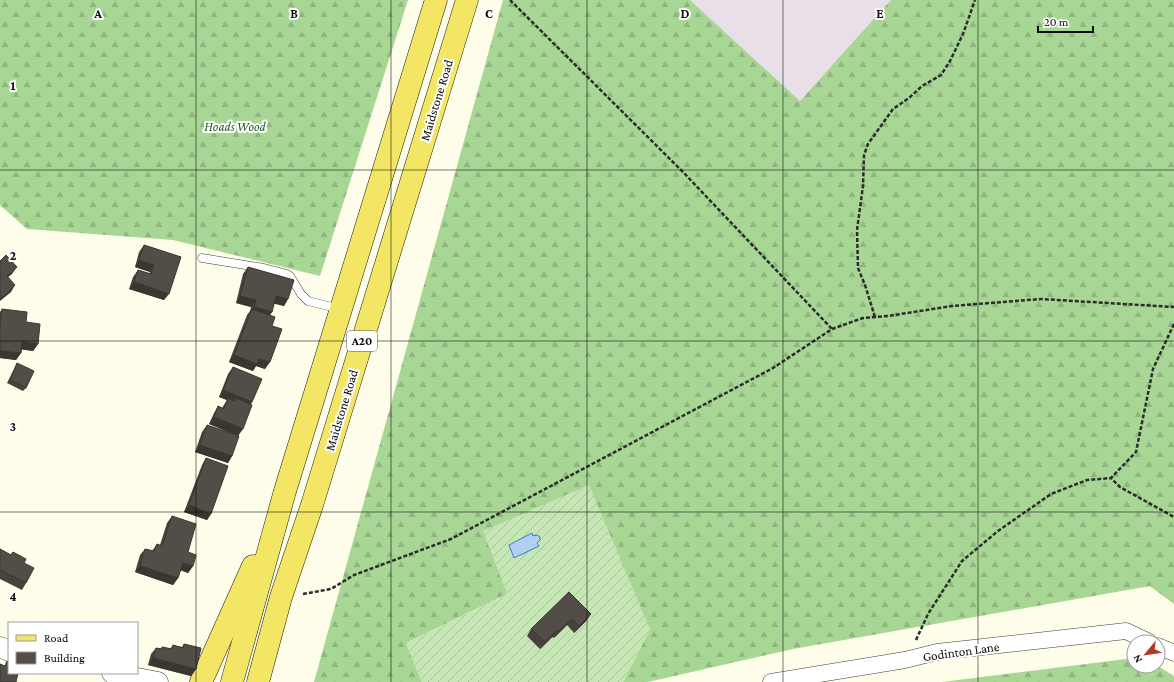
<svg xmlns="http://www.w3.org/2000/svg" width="1174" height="682" font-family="'Crimson Pro',serif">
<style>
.industrial{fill:#e9dfe9}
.forest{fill:url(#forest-firs)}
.garden{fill:url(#garden-furrows);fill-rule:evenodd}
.water{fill:#b0d0f3;stroke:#3a79c7}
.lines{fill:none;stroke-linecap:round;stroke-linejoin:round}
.service-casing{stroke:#3d3d3d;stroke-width:9}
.minor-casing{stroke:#3d3d3d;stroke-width:17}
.tertiary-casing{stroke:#3d3d3d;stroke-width:21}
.primary-casing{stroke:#1b1b1b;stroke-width:23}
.path{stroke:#2c2c2c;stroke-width:2.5;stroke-dasharray:4 2;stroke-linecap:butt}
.service{stroke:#fff;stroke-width:8}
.minor{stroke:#fff;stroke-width:16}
.tertiary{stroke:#fff;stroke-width:20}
.primary{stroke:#f3e664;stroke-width:22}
.wall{fill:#47423d}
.shaded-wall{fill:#3a3632}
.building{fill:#534d47;stroke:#3a3632}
.grid{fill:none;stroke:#0a0a0a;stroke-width:1;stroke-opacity:0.55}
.labels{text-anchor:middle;stroke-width:4;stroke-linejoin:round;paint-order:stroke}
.shield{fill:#fff;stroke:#545454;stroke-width:1}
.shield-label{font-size:12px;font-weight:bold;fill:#0a0a0a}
.street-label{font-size:13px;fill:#0a0a0a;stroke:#fff}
.park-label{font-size:13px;font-style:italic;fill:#225e1f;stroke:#fff}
.grid-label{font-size:13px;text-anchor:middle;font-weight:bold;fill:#0a0a0a;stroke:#fff;stroke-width:4;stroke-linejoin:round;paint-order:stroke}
</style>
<defs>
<pattern id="forest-firs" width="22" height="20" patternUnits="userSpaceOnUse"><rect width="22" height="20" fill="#a8d695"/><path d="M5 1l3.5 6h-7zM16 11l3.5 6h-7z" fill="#8fb67f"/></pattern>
<pattern id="garden-furrows" width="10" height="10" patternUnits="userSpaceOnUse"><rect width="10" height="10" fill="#c7e6b5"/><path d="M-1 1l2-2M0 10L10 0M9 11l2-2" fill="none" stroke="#aac49a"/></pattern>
</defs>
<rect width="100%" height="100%" fill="#fefde9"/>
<path class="industrial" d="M690,0H895L800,101Z"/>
<g class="forest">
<path d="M0,0H408L320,276L173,240L27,229L0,205Z"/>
<path d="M503,0H690L800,101L891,0H1174V604L1150,586L793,649L648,682H623L650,629L507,594L406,643L422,682H314Z"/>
<path d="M1134,658V666H1158L1174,676V682H942Z"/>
</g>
<path class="garden" d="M589,485L650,629L623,682H422L406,643L507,594L483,531ZM564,598L574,633L567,625L554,638L552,637L540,649Z"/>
<path class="water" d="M532,533L533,536L537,535L540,537V540L537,543L539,546L514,558L509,545Z"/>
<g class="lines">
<g class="service-casing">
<path id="service" d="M202,258L264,268L287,274L290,276L301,294L308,301L340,309"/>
</g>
<g class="minor-casing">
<g id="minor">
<path d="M1158,646L1174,653"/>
<path d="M771,682L905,660L937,652L1126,631L1149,642"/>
</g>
</g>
<g class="tertiary-casing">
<g id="tertiary">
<path d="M0,647L9,651"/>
<path d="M112,673L158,682"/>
</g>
</g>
<g class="primary-casing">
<g id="primary">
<path d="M201,682L253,566"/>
<path d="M232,682L285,491L436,0"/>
<path d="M258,682L281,597L312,505L467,0"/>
</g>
</g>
<g class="path">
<path d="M510,0L683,172L832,329"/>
<path d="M875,317L865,285L858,268L857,230L863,186L864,155L868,144L893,109L909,98L922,86L941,75L950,61L963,34L975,0"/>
<path d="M1174,324L1153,369L1136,452L1111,478L1120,487L1174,517"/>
<path d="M303,594L331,589L354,575L451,539L773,368L832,329L863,318L888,316L952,306L1041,299L1174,307"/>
<path d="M916,640L928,614L962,561L998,531L1051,494L1087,480L1111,478"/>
</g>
<use href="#service" class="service"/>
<use href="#minor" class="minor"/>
<use href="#tertiary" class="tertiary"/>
<use href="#primary" class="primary"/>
</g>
<g class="wall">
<path d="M144,245L181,257L164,300L129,289L133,277L138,270L149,274L150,272L135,267L139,252Z"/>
<path d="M248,267L288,299L284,306L274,303L272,312L270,315L272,326L265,369L256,366L253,371L229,362L247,315L250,311L251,307L236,303L243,274Z"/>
<path d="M2,309L26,322L38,344L33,351L22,349L21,353L16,360L0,358V312Z"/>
<path d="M17,363L26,388L23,391L7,383Z"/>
<path d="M233,367L252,402L238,436L209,424L214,413L218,406L222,408L227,400L219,397L228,374Z"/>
<path d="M207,425L232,456L228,463L195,452L202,432Z"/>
<path d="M206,458L211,514L207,520L184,512L202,465Z"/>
<path d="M172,516L188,552L193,566L188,573L180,570L178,578L173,585L135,572L140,555L145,549L152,551L157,544L160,545L167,523Z"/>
<path d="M0,549L11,555L13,552L24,563L26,583L22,590L0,579Z"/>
<path d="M591,614L586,621L574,633L567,625L554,638L552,637L540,649L527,636L531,629Z"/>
<path d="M184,644L196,669L191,676L148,665L151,654L156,648L161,649L162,647L170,649L173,645L182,647Z"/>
</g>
<g class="shaded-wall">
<path d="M139,260L154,265L150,272L135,267Z"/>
<path d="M17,267L12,274L2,282L7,276Z"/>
<path d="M134,282L169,294L164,300L129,289Z"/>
<path d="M15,285L11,292L0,301V299Z"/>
<path d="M240,296L256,300L251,307L236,303Z"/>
<path d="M276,296L288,299L284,306L271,303Z"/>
<path d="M254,307L272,312L267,319L250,314Z"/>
<path d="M22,342L38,344L33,351L18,349Z"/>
<path d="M0,351L21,353L16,360L0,358Z"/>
<path d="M234,355L259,359L270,362L265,369L256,366L253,371L229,362Z"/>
<path d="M223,390L252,402L247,409L236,398L232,403L228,398L227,400L219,397Z"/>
<path d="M214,417L243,429L238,436L209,424Z"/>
<path d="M200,445L232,456L228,463L195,452Z"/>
<path d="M189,505L211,514L207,520L184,512Z"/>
<path d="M183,563L193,566L188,573L178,569Z"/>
<path d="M140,566L178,578L173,585L135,572Z"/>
<path d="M591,614L586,621L574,633L579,626Z"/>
<path d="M572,619L567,625L554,638L559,631Z"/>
<path d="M557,630L552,637L540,649L545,642Z"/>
<path d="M153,658L196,669L191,676L148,665Z"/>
</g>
<g class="building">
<path d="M144,245L181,257L169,294L134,282L138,270L151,274L154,265L139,260Z"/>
<path d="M6,255L17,267L7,276L15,285L0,299V261Z"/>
<path d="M248,267L294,280L288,299L276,296L272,312L254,307L256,300L240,296Z"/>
<path d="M2,309L27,312L26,322L40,324L38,344L22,342L21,353L0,351V322Z"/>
<path d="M252,309L275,317L272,326L282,329L270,362L259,359L257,364L234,355Z"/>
<path d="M17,363L34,371L26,388L10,380Z"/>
<path d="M233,367L262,379L252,402L223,390Z"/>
<path d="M228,398L234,401L236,398L252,405L243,429L214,417L218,406L224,409Z"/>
<path d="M207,425L239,436L232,456L200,445Z"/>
<path d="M206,458L228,466L211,514L189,505Z"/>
<path d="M172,516L196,524L188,552L196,555L193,566L183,563L178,578L140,566L145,549L154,551L157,544L162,546Z"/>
<path d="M0,549L11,555L13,552L26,559L24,563L34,568L26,583L0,570Z"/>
<path d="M569,592L591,614L579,626L572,619L559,631L557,630L545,642L531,629Z"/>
<path d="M184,644L201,648L196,669L153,658L156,648L162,649V647L172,649L173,645L183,648Z"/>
<path d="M7,661L9,662V673H18L16,682H0V664L5,666Z"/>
</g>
<path class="grid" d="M196,0V682M391,0V682M587,0V682M783,0V682M978,0V682M0,170H1174M0,341H1174M0,512H1174"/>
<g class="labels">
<rect class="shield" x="347" y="331" width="30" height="20" rx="3"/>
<g class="shield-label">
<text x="362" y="345">A20</text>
</g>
<g class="street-label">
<text transform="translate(436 100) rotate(-73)" y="5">Maidstone Road</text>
<text transform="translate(341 410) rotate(-73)" y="5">Maidstone Road</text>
<text transform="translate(961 651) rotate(-8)" y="5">Godinton Lane</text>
</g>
<g class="park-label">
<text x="235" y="131">Hoads Wood</text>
</g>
</g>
<g class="grid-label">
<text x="98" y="18">A</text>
<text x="294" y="18">B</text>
<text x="489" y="18">C</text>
<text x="685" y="18">D</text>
<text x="880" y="18">E</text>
<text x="13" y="90">1</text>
<text x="13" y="260">2</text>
<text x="13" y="431">3</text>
<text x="13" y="601">4</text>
</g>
<rect x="8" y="622" width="130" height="52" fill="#ffffff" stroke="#9d9d9d"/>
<rect x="16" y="635" width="20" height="6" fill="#f3e664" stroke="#9d9d9d"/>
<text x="44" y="642" font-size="12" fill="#0a0a0a">Road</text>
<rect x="16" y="652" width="20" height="12" fill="#534d47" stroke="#9d9d9d"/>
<text x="44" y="662" font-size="12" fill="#0a0a0a">Building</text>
<g transform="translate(1146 654) rotate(241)"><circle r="19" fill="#ffffff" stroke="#9d9d9d"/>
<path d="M0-3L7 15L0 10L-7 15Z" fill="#b3382a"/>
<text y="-6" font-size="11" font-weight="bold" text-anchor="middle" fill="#0a0a0a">N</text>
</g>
<path d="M1038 26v6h55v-6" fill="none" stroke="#0a0a0a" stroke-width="2"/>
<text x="1044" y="26" font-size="12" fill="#0a0a0a" stroke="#ffffff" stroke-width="3" paint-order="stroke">20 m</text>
</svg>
